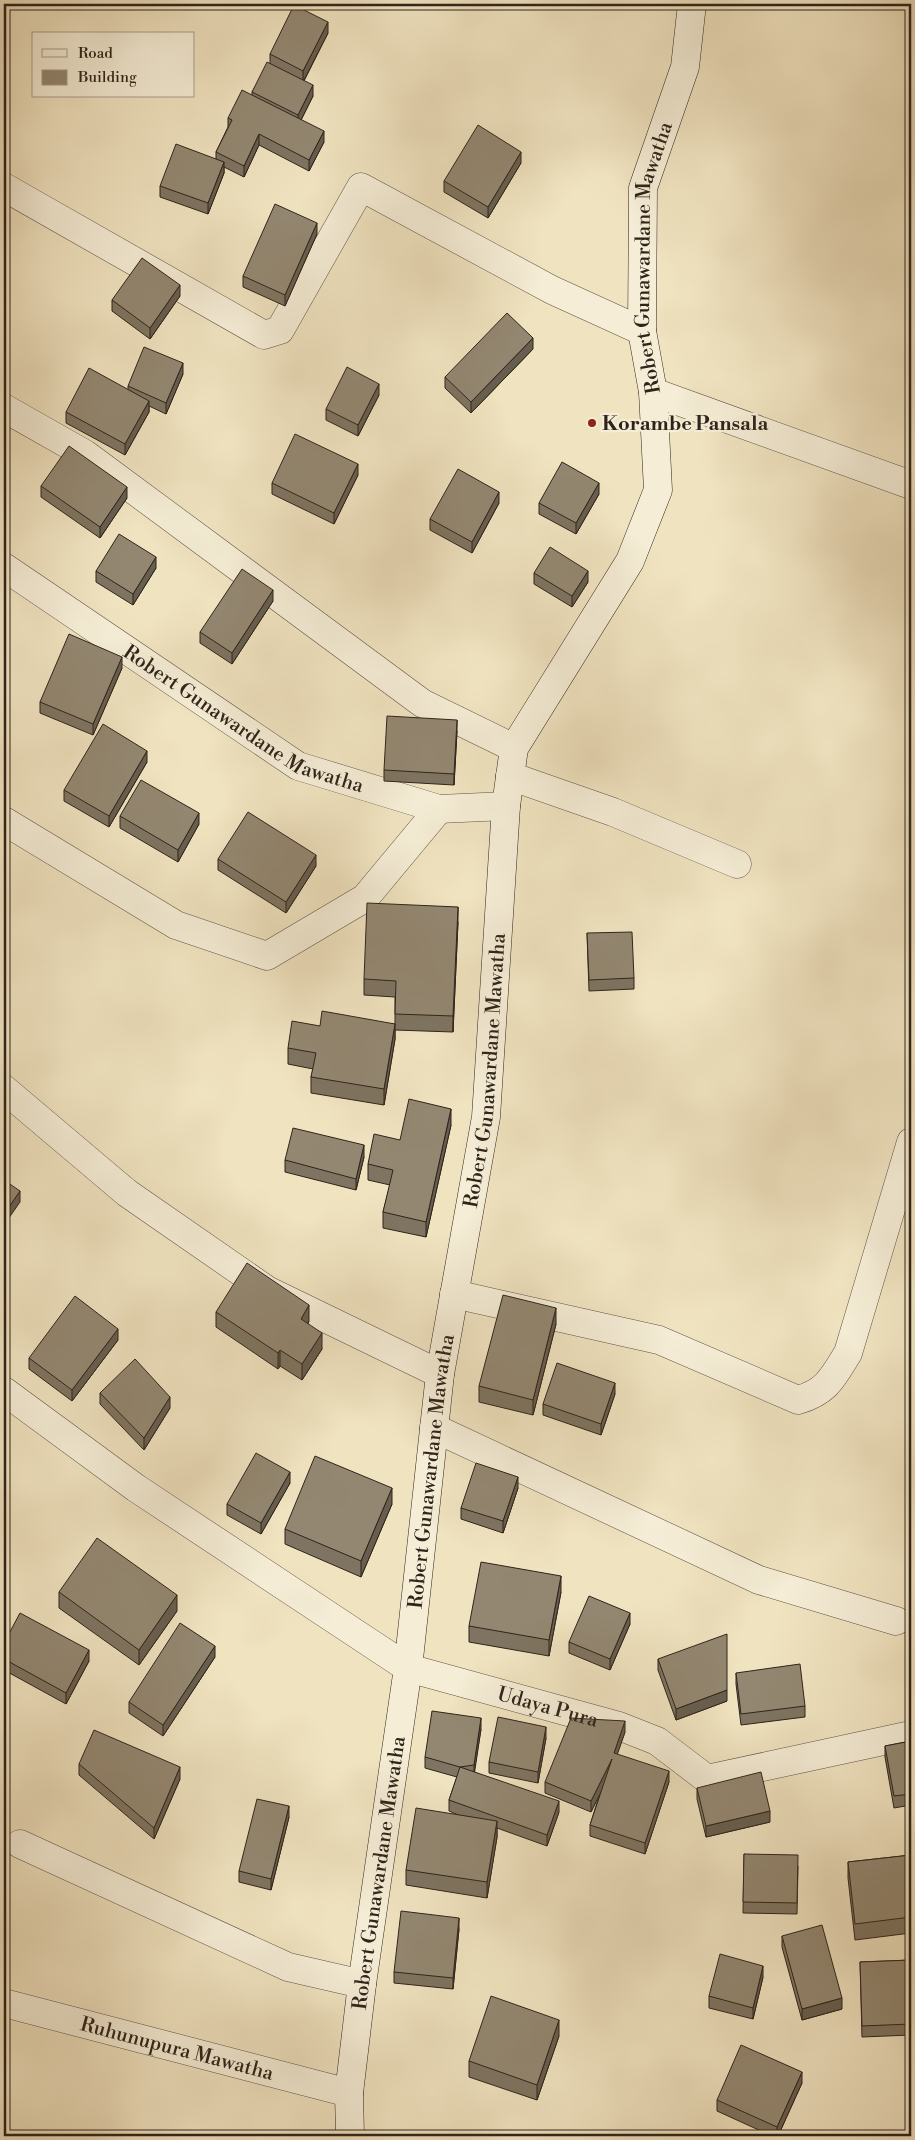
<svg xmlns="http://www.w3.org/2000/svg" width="915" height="2140" font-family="'Libre Bodoni',serif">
  <rect width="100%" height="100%" fill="#f0e3c0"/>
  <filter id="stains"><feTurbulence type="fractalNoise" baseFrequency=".004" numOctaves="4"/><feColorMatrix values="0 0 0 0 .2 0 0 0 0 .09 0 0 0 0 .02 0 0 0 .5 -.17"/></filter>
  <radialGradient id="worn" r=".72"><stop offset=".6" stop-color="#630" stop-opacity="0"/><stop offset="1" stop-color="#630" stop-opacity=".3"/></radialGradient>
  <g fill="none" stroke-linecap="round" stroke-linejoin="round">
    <g stroke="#5f5444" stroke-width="29">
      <g id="street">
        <path d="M4,187L264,335L280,330L361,187L552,290L642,331"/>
        <path d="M653,392L911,485"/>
        <path d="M4,408L85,454L422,703L514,748"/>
        <path id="s1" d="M4,567L298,766L439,809L506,806"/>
        <path d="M510,776L613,812L737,864"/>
        <path d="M4,821L176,925L267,956L365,898L439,809"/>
        <path d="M4,1089L127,1193L267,1290L440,1374"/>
        <path d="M454,1294L659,1340L798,1400C827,1392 833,1377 848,1353L911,1142"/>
        <path id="s2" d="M4,1391L136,1488L408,1668L619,1726L657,1741L707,1779L911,1735"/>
        <path d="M434,1428L759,1580L896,1621"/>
        <path d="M20,1844L288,1967L362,1984"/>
        <path id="s3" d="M4,2003L349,2093"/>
      </g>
    </g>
    <g stroke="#2f241b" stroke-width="29">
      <g id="secondary">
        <path id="s4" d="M350,2136L349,2093L362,1984L408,1668L440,1374L486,1117L506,806L514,748L630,561L658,490L653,392L642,331L643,188L685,67L692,4"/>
      </g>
    </g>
    <use href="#street" stroke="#f5edd6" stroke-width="28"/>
    <use href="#secondary" stroke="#f5edd6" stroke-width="28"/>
  </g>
  <path fill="#7e7461" stroke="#2f241b" d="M328,33L304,81L313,96L301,120L324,142L309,171L259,145L244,177L224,167V173L208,214L160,197V186L216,159V152L228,127V118L252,95V92L270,64V54Z
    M521,163L488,218L444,192V181Z
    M317,234L285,306L243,287V276Z
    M180,296L150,339L112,311V300Z
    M533,349L471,413L445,388V377Z
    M183,374L166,414L149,406V412L125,455L66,423V412L128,390V386Z
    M379,395L358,436L326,420V409Z
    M358,475L334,524L272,494V483Z
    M41,486L127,498L100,538L41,497Z
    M599,494L576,534L539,514V503Z
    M499,503L472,553L430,530V519Z
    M156,568L133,605L96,582V571Z
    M534,573L588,582L572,607L534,584Z
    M273,601L232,664L200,643V632Z
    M122,668L93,735L40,713V702Z
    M457,731L454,785L384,781V770Z
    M147,762L109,827L64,801V790Z
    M120,816L199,824L178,862L120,828Z
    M218,859L316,866L286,913L218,870Z
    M458,922L453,1032L395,1030V1039L384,1105L311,1093V1077L313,1069L288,1064V1048L320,1026L395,1024V997L364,995V979Z
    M587,933L634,978V989L589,991Z
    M451,1125L426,1237L383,1228V1212L390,1185L368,1180V1164L400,1140Z
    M364,1157L356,1190L285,1172V1160Z
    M216,1312L309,1321L308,1324L322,1349L302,1380L280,1366L278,1369L216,1327Z
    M556,1324L533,1415L479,1402V1386Z
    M118,1340L72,1401L29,1369V1358Z
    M100,1393L170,1408L144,1450L100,1404Z
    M615,1394L601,1435L543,1415V1404Z
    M290,1483L261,1534L227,1515V1504Z
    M518,1488L503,1533L461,1519V1508Z
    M392,1504L361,1577L285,1544V1529Z
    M59,1592L177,1611L139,1665L59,1608Z
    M561,1592L549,1656L469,1642V1626Z
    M630,1624L610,1670L569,1653V1642Z
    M4,1643L89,1661L66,1704L4,1670Z
    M215,1657L163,1736L129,1713V1702Z
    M658,1659L727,1701L676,1720L658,1670Z
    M736,1673L805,1706V1717L741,1725L736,1684Z
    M481,1729L474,1772L559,1812L547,1846L497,1828V1837L487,1898L406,1885V1870L458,1815L449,1811V1800L457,1777L425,1768V1757Z
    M625,1732L617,1754L669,1782L645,1854L590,1836V1825L600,1793L591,1812L545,1793V1782Z
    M546,1738L538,1783L489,1773V1762Z
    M911,1741V1805L894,1808L885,1757V1746Z
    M79,1764L180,1779L154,1839L79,1775Z
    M697,1788L770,1822L706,1837L697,1799Z
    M289,1817L271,1890L239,1882V1871Z
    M744,1854L798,1866L797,1914L743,1913Z
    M911,1855V1933L855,1940L848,1878V1862Z
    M459,1929L453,1989L394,1983V1972Z
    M782,1936L842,2009L802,2020L782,1947Z
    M911,1960V2035L862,2037L860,1962Z
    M763,1977L753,2019L709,2008V1996Z
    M559,2036L537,2100L469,2077V2061Z
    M802,2083L778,2136H772L717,2111V2100Z"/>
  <path fill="#675e4f" stroke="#2f241b" d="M328,22V33L303,82V71Z
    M313,85V96L298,126V115Z
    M324,131V142L309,171V160Z
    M259,134V145L244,177V166Z
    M521,152V163L488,218V207Z
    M224,162V173L208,214V203Z
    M317,223V234L285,306V295Z
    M180,285V296L150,339V328Z
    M533,338V349L471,413V402Z
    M183,363V374L166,414V403Z
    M379,384V395L358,436V425Z
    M149,401V412L125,455V444Z
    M358,464V475L334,524V513Z
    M599,483V494L576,534V523Z
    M127,487V498L100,538V527Z
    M499,492V503L472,553V542Z
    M156,557V568L133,605V594Z
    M588,571V582L572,607V596Z
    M273,590V601L232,664V653Z
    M122,657V668L93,735V724Z
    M457,720V731L454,785V774Z
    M147,751V762L109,827V816Z
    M199,813V824L178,862V850Z
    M316,855V866L286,913V902Z
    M458,907V922L453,1032V1016Z
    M395,1024V1039L384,1105V1089Z
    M451,1109V1125L426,1237V1222Z
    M364,1145V1157L356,1190V1179Z
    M20,1191V1202L4,1225V1214Z
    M309,1305V1321L301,1335V1319Z
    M556,1308V1324L533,1415V1400Z
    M118,1329V1340L72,1401V1390Z
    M322,1333V1349L302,1380V1364Z
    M280,1350V1366L278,1369V1353Z
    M615,1383V1394L601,1435V1424Z
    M170,1397V1408L144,1450V1438Z
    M5,1402V1417L4,1419V1404Z
    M290,1472V1483L261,1534V1523Z
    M518,1477V1488L503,1533V1521Z
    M392,1488V1504L361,1577V1561Z
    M561,1576V1592L549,1656V1640Z
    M177,1595V1611L139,1665V1650Z
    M630,1613V1624L610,1670V1659Z
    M215,1646V1657L163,1736V1725Z
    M89,1650V1661L66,1704V1693Z
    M727,1690V1701L676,1720V1709Z
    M481,1718V1729L474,1776V1765Z
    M625,1721V1732L614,1764V1753Z
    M546,1727V1738L538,1783V1772Z
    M612,1759V1770L591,1812V1801Z
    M180,1767V1779L154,1839V1828Z
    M669,1771V1782L645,1854V1843Z
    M559,1801V1812L547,1846V1835Z
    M289,1806V1817L271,1890V1879Z
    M770,1811V1822L706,1837V1826Z
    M497,1821V1837L487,1898V1882Z
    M459,1918V1929L453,1989V1978Z
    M763,1966V1977L753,2019V2008Z
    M842,1998V2009L802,2020V2009Z
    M559,2020V2036L537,2100V2085Z
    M802,2072V2083L778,2136H777V2127Z"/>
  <path fill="#938771" stroke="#2f241b" d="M294,5L328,22L303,71L270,54Z
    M267,62L313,85L298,115L252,92Z
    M242,90L324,131L309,160L259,134L244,166L216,152L232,120L228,118Z
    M478,125L521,152L488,207L444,181Z
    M176,144L224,162L208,203L160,186Z
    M275,204L317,223L285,295L243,276Z
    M142,258L180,285L150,328L112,300Z
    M507,313L533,338L471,402L445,377Z
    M144,347L183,363L166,403L128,386Z
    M347,367L379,384L358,425L326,409Z
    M89,368L149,401L125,444L66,412Z
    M295,434L358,464L334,513L272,483Z
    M69,446L127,487L100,527L41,486Z
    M562,462L599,483L576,523L539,503Z
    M458,469L499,492L472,542L430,519Z
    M119,534L156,557L133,594L96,571Z
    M550,547L588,571L572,596L534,573Z
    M242,569L273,590L232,653L200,632Z
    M69,634L122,657L93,724L40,702Z
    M387,716L457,720L454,774L384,770Z
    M103,724L147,751L109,816L64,790Z
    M141,780L199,813L178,850L120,816Z
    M248,812L316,855L286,902L218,859Z
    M367,903L458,907L453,1016L395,1014L396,981L364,979Z
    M632,932L634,978L589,980L587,933Z
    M322,1011L395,1024L384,1089L311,1077L316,1053L288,1048L292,1021L320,1026Z
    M409,1099L451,1109L426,1222L383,1212L393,1170L368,1164L374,1134L400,1140Z
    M293,1128L364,1145L356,1179L285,1160Z
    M4,1180L20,1191L4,1214Z
    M247,1263L309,1305L301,1319L322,1333L302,1364L280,1350L278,1353L216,1312Z
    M503,1295L556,1308L533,1400L479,1386Z
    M75,1296L118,1329L72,1390L29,1358Z
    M135,1359L170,1397L144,1438L100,1393Z
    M557,1363L615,1383L601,1424L543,1404Z
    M256,1453L290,1472L261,1523L227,1504Z
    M315,1456L392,1488L361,1561L285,1529Z
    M476,1463L518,1477L503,1521L461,1508Z
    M97,1538L177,1595L139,1650L59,1592Z
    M481,1562L561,1576L549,1640L469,1626Z
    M589,1596L630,1613L610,1659L569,1642Z
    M20,1613L89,1650L66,1693L4,1659V1643Z
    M180,1623L215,1646L163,1725L129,1702Z
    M727,1634V1690L676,1709L658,1659Z
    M800,1664L805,1706L741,1714L736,1673Z
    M432,1711L481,1718L474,1765L460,1767L559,1801L547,1835L449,1800L460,1767L425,1757Z
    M498,1717L546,1727L538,1772L489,1762Z
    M571,1718L625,1721L614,1753L669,1771L645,1843L590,1825L612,1759L591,1801L545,1782Z
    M94,1730L180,1767L154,1828L79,1764Z
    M911,1741V1794L894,1796L885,1746Z
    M761,1772L770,1811L706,1826L697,1788Z
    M257,1799L289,1806L271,1879L239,1871Z
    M416,1808L497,1821L487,1882L406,1870Z
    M744,1854L798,1855L797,1903L743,1902Z
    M911,1855V1917L855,1924L848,1862Z
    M401,1911L459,1918L453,1978L394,1972Z
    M822,1925L842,1998L802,2009L782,1936Z
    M720,1954L763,1966L753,2008L709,1996Z
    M911,1960V2024L862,2026L860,1962Z
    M491,1996L559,2020L537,2085L469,2061Z
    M741,2045L802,2072L777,2127L717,2100Z"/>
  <circle fill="#8f2418" stroke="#f5edd6" stroke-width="2" cx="592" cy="423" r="5"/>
  <g text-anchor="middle" stroke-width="4.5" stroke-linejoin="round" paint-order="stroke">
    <g font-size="20" fill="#2f241b" stroke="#f5edd6">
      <text dy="7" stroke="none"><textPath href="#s4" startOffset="1930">Robert Gunawardane Mawatha</textPath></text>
      <text dy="7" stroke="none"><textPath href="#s1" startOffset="285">Robert Gunawardane Mawatha</textPath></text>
      <text dy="7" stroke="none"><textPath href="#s4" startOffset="1075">Robert Gunawardane Mawatha</textPath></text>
      <text dy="7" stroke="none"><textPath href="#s4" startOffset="670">Robert Gunawardane Mawatha</textPath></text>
      <text dy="7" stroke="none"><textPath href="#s2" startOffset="635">Udaya Pura</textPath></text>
      <text dy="7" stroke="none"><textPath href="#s4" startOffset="265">Robert Gunawardane Mawatha</textPath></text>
      <text dy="7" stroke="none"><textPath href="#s3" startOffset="179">Ruhunupura Mawatha</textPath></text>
    </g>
    <g font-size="20" font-weight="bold" fill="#2f241b" stroke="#f5edd6" text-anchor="start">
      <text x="602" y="430">Korambe Pansala</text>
    </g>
  </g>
  <rect width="915" height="2140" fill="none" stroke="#f0e3c0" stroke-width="20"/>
  <rect x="5" y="5" width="905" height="2130" fill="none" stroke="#2f241b" stroke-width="2.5"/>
  <rect x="10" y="10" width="895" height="2120" fill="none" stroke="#2f241b"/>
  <rect x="32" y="32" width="162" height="65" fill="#f5edd6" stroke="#a69d8b"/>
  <rect x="42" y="49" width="25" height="8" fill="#f5edd6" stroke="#a69d8b"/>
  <text x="78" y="58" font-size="15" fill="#2f241b">Road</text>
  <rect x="42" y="70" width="25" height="15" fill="#938771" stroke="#a69d8b"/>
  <text x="78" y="82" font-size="15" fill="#2f241b">Building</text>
  <rect width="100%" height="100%" filter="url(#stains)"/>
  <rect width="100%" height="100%" fill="url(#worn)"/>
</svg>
